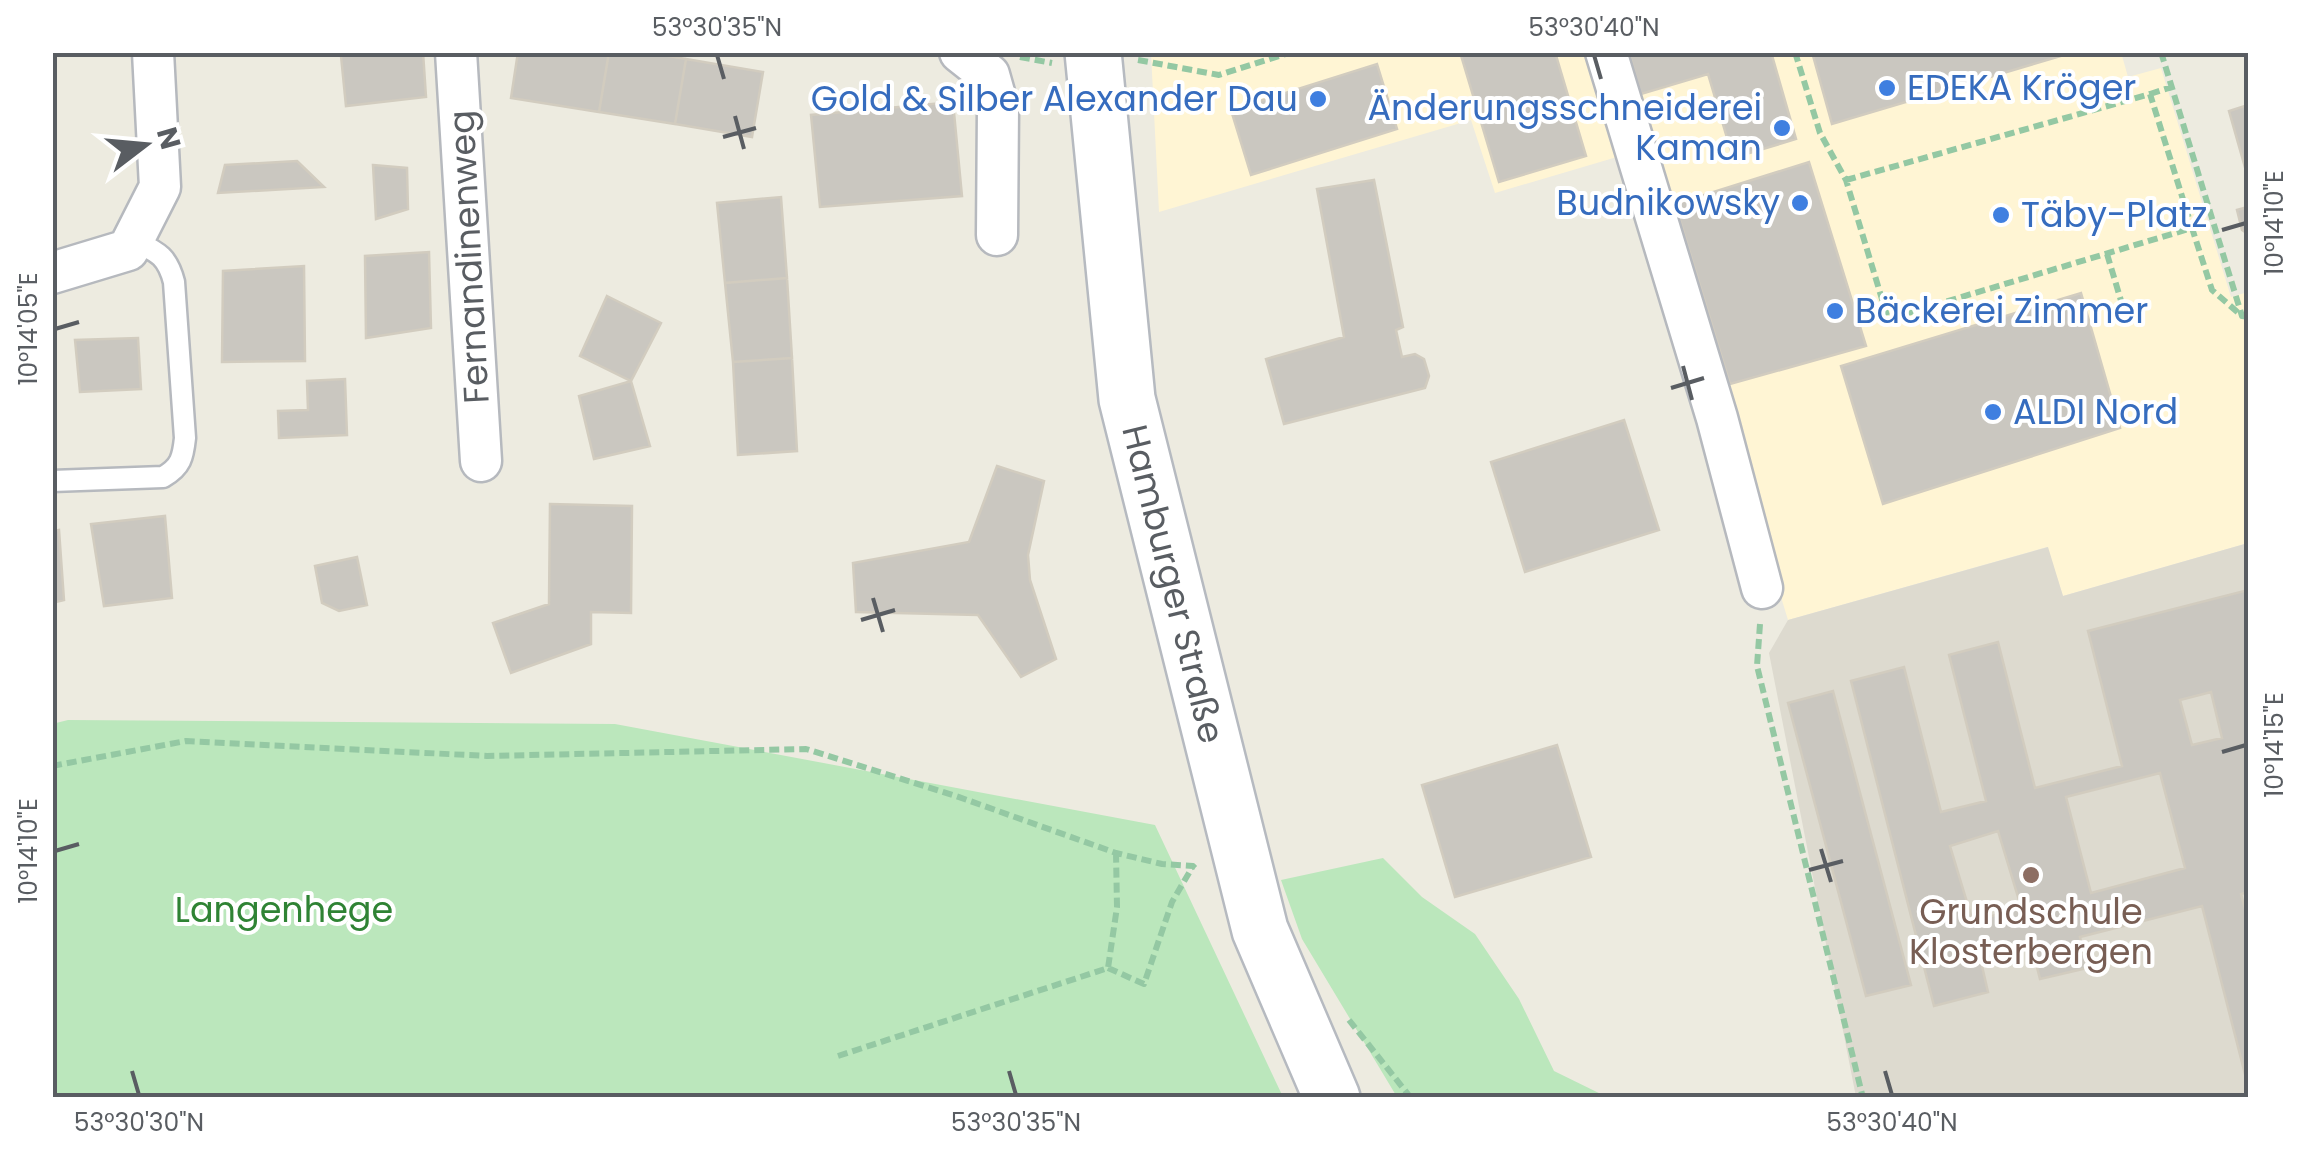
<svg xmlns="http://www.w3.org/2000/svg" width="2301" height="1150" font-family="Poppins,sans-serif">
  <rect width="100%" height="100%" fill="#edebe0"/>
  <path fill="#fff5d4" d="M2121,52L2128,77L2161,68L2231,297L2248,292V543L2063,596L2047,547L1788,620L1644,149L1495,193L1471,120L1159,212L1151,53Z"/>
  <path fill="#dddacf" d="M2248,543V1097H1856L1769,653L1788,620L2048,547L2063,596Z"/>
  <path fill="#bbe7bc" d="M68,720L615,724L1155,825L1283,1097H53L52,724Z
    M1383,858L1422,897L1475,934L1519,999L1554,1071L1607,1097H1397L1302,939L1281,880Z"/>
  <path fill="#cac7c0" stroke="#d2ccbf" stroke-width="2.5" fill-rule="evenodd" d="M354,52H423L426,97L346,106L341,56Z
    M518,52H609L599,112L511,98Z
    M609,52H645L686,59L675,124L599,112Z
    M1460,52H1555L1586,156L1499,182Z
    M1629,52H1771L1796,139L1733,158L1708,74L1641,94Z
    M1812,52H2074L1832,124Z
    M686,59L763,72L752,137L675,124Z
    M1377,64L1397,129L1251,175L1231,110Z
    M953,102L962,196L820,207L811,115Z
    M2248,105V178L2229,111Z
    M297,161L324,187L218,193L225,165Z
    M1809,162L1866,346L1730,384L1675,204Z
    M373,165L407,168L408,209L376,219Z
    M1374,180L1403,327L1396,330L1402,357L1415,354L1424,359L1429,376L1425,388L1284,424L1266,359L1344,337L1317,189Z
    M781,197L787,278L725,283L717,203Z
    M2248,207V234L2242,230L2237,210Z
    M429,252L431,328L366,338L365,256Z
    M304,266L305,361L222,362L223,271Z
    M787,278L792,358L733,362L725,283Z
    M2081,293L2120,428L1883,504L1841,366Z
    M607,296L661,323L631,381L580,356Z
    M138,338L141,389L80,392L75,340Z
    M792,358L797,451L738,455L733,362Z
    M345,379L347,435L279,438L278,411L308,410L307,381Z
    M631,381L650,446L594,459L579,396Z
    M1624,420L1659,530L1525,572L1491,462Z
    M997,466L1044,481L1028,555L1030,580L1056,659L1021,677L978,615L856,612L853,563L969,542Z
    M550,504L632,506L631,613L591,612V644L511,673L493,623L549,604Z
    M165,516L172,598L104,606L91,524Z
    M59,530L64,600L52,603V531Z
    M357,557L367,605L339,611L322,603L315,566Z
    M2248,590V892L2241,894L2248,920V1086L2202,906L2080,937L2087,968L2040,979L2030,940L1979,953L1988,992L1934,1006L1851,681L1904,667L1941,812L1986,801L1949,655L1998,642L2035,788L2122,766L2088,631ZM2211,692L2222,738L2192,745L2180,700ZM2160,773L2185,868L2091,893L2066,797ZM1998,831L2021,907L1973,922L1950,846Z
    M1833,691L1911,985L1866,996L1788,703Z
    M1557,745L1591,857L1455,897L1422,785Z"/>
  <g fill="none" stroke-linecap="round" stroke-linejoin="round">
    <g stroke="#b6b9be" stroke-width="25">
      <path id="lane" d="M52,481L163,477C181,467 183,457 185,438L174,282C167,255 157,252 133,240"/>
    </g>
    <g stroke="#b6b9be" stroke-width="45">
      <path id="street" d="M456,52L481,461
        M960,52L989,75L998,107L997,235
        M1606,52L1717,418L1762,588
        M52,273L128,250L160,187L153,52"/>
    </g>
    <g stroke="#b6bac0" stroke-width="60">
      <path id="secondary" d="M1093,52L1127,399L1260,930L1332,1098"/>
    </g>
    <path stroke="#94c8a3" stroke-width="6" stroke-dasharray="10 5" stroke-linecap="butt" d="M1795,52L1820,133L1846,180L1888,319L2192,228L2212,290L2242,316
      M2161,52L2242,316L2248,317
      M1020,57L1052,63
      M1138,60L1219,75L1292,52
      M2150,94L2172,87
      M1846,180L2150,94L2192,228
      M2107,254L2125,314
      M1760,624L1757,666L1863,1098
      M52,766L186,741L487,756L806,749L956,796L1116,853L1162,864L1193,866L1198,871
      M1108,968L1144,984L1172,902L1193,866
      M1349,1020L1411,1098
      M838,1056L1108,968L1117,907L1116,853"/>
    <use href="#lane" stroke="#fff" stroke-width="20"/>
    <use href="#street" stroke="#fff" stroke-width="40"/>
    <use href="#secondary" stroke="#fff" stroke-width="55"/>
  </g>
  <path fill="none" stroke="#595d62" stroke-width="4" d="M717,55L724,79M1594,55L1601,79M735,116L744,149M723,137L756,128M2222,230L2246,223M55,329L79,322M1683,366L1692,400M1671,388L1704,378M873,598L883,632M861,620L895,610M2222,752L2246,745M1821,849L1831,882M55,851L79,844M1809,870L1843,861M132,1071L139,1095M1009,1071L1016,1095M1885,1071L1892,1095"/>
  <g fill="#3f7fe0" stroke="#fff" stroke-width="4">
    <circle cx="1887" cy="88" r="10"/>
    <circle cx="1318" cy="99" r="10"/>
    <circle cx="1782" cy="128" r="10"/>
    <circle cx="1800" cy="203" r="10"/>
    <circle cx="2001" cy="215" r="10"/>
    <circle cx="1835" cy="311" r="10"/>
    <circle cx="1993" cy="412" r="10"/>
  </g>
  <circle fill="#8d6e63" stroke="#fff" stroke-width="4" cx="2031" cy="875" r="10"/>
  <g text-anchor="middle" stroke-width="8" stroke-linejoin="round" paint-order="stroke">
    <g font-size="35" fill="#366cbe" stroke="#fff" text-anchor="start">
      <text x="1907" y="100">EDEKA Kröger</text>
      <text x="1298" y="111" text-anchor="end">Gold &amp; Silber Alexander Dau</text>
      <text x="1762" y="120" text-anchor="end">Änderungsschneiderei<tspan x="1762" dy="40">Kaman</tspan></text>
      <text x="1780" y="215" text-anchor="end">Budnikowsky</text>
      <text x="2021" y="227">Täby-Platz</text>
      <text x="1855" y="323">Bäckerei Zimmer</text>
      <text x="2013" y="424">ALDI Nord</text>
    </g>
    <g font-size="35" fill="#595d62" stroke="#fff">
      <text transform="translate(469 257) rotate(-93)" y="12">Fernandinenweg</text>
      <text transform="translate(1173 584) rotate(76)" y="12">Hamburger Straße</text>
    </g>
    <g font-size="35" fill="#2f8334" stroke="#fff">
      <text x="284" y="922">Langenhege</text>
    </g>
    <g font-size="35" fill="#785e54" stroke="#fff">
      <text x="2031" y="924">Grundschule<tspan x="2031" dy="40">Klosterbergen</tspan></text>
    </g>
  </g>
  <rect width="2301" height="1150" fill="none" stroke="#ffffff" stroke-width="110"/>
  <g transform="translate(145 145) rotate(74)" stroke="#ffffff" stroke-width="8" paint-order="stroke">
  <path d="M0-8L18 38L0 25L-18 38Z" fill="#595d62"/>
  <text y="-15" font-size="28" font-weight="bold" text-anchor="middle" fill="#595d62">N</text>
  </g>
  <rect x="55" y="55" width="2191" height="1040" fill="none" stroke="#595d62" stroke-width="4"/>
  <g font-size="25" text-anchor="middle" fill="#595d62">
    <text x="717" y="36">53°30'35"N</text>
    <text x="1594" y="36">53°30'40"N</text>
    <text transform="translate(2274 223) rotate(-90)" y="9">10°14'10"E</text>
    <text transform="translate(28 329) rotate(-90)" y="9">10°14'05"E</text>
    <text transform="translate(2274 745) rotate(-90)" y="9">10°14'15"E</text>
    <text transform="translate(28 851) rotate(-90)" y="9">10°14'10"E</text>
    <text x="139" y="1131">53°30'30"N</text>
    <text x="1016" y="1131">53°30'35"N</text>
    <text x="1892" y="1131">53°30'40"N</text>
  </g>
</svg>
